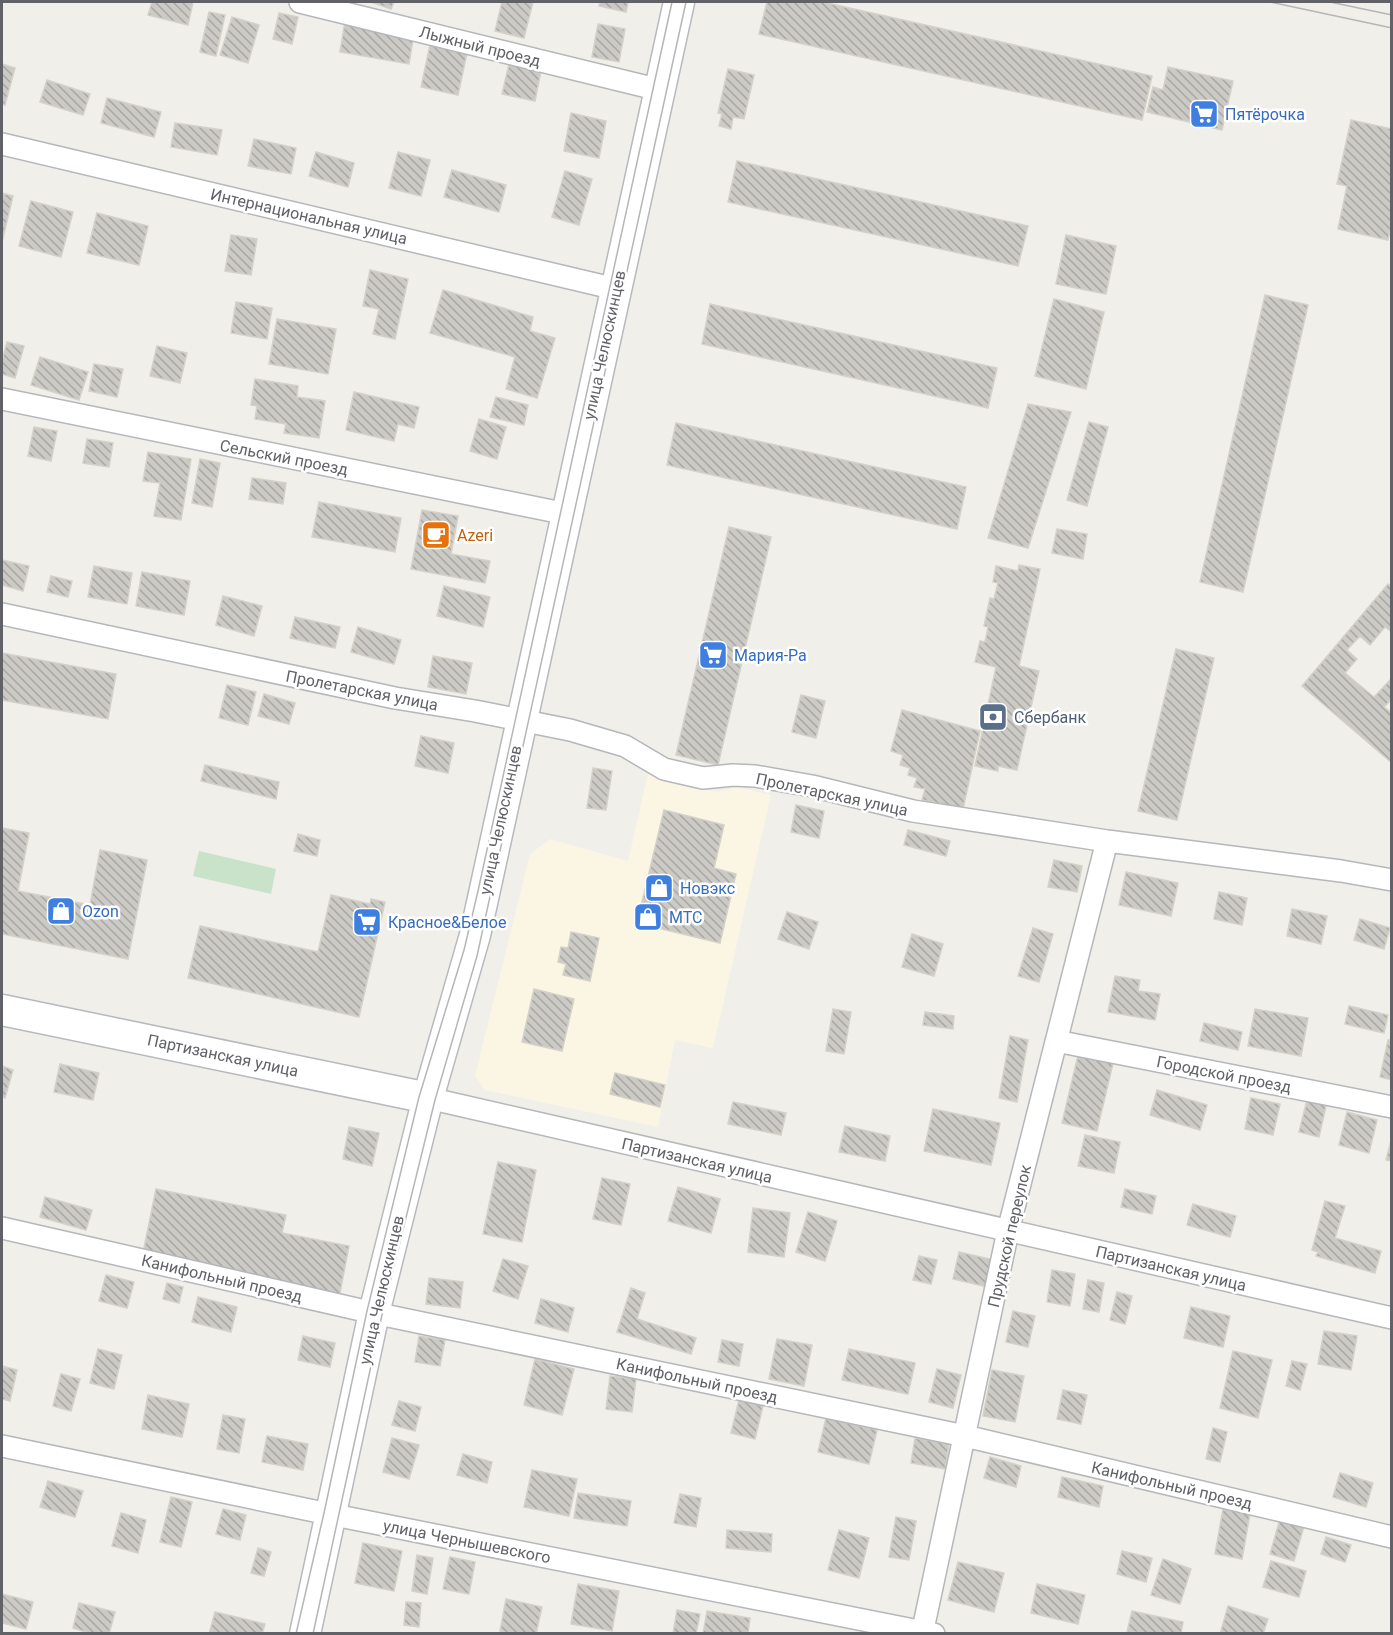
<svg xmlns="http://www.w3.org/2000/svg" width="1393" height="1635" font-family="Roboto,sans-serif">
  <defs>
    <pattern id="building-back-hatch" width="6" height="6" patternUnits="userSpaceOnUse" patternTransform="scale(1.5)"><rect width="6" height="6" fill="#cbcac5"/><path d="M-1 5l2 2M0 0l6 6M5-1l2 2" fill="none" stroke="#a8a7a4"/></pattern>
  </defs>
  <rect width="100%" height="100%" fill="#f0efe9"/>
  <path fill="#faf6e3" d="M648,774L717,792L737,787L771,795L713,1048L675,1040L658,1127L485,1090L475,1076L530,854L550,839L628,861Z"/>
  <path fill="#c9e3cb" d="M199,851L276,869L271,894L193,876Z"/>
  <path fill="url(#building-back-hatch)" stroke="#d4d1c8" stroke-width="1.5" d="M152,2H193L188,25L148,15Z
    M371,2H394L391,9Z
    M502,2H533L524,38L495,31Z
    M600,2H628L626,12L599,6Z
    M767,2H823L1152,76L1142,120L759,34Z
    M209,12L225,15L216,56L200,52Z
    M279,13L298,17L292,44L273,39Z
    M232,17L259,25L248,63L220,55Z
    M345,21L414,33L409,64L340,52Z
    M598,24L625,29L619,62L592,57Z
    M430,45L467,53L458,95L421,87Z
    M2,64L15,68L5,105L2,104Z
    M509,64L541,71L535,101L502,94Z
    M1168,67L1233,81L1222,130L1147,112L1153,87L1163,90Z
    M728,69L754,75L744,119L733,117L731,129L719,126L722,114L718,113Z
    M47,80L90,94L83,115L40,102Z
    M107,98L161,112L154,137L101,123Z
    M571,113L606,121L599,158L564,151Z
    M1351,120L1392,129V223L1388,240L1338,229L1347,186L1337,184Z
    M175,123L222,130L217,155L171,147Z
    M254,139L296,148L291,174L248,166Z
    M316,152L354,163L348,187L309,176Z
    M398,152L430,160L421,196L389,188Z
    M737,161L1028,226L1018,266L728,202Z
    M452,170L506,185L499,212L444,197Z
    M565,171L592,179L579,225L552,217Z
    M2,193L13,196L2,242Z
    M31,201L73,212L61,257L19,246Z
    M97,213L148,226L139,265L87,253Z
    M231,235L257,239L251,275L225,271Z
    M1066,235L1116,246L1106,294L1056,284Z
    M370,270L408,279L395,339L373,334L379,309L363,306Z
    M443,290L533,317L530,331L555,338L537,398L506,389L515,357L430,333Z
    M1265,295L1308,305L1243,592L1200,582Z
    M1054,299L1104,312L1086,389L1035,376Z
    M236,302L272,308L267,339L231,333Z
    M710,304L997,368L988,408L702,344Z
    M277,319L336,329L328,374L269,364Z
    M7,342L24,346L15,378L2,374V360Z
    M157,346L187,353L180,383L150,376Z
    M40,357L88,372L79,400L31,385Z
    M94,364L123,369L117,397L89,391Z
    M255,379L298,386L297,397L325,401L319,438L284,433L286,424L255,419L257,406L251,405Z
    M354,392L419,407L414,428L398,424L394,441L346,430Z
    M496,397L528,405L524,425L490,417Z
    M1028,404L1071,412L1028,548L988,538Z
    M479,419L506,427L497,459L470,451Z
    M1089,422L1108,427L1087,506L1067,500Z
    M676,423L966,487L957,529L667,465Z
    M34,427L57,431L51,461L28,456Z
    M87,439L113,443L109,467L83,463Z
    M148,452L191,459L181,520L154,516L160,483L143,481Z
    M200,459L220,463L212,507L192,503Z
    M252,478L286,483L283,504L249,499Z
    M319,502L401,518L395,552L312,537Z
    M422,510L458,516L451,554L490,561L485,583L411,569Z
    M729,527L771,537L718,765L676,755Z
    M1057,529L1087,534L1083,559L1052,553Z
    M2,560L29,566L23,591L2,585Z
    M1019,565L1040,569L1019,666L1039,671L1017,770L998,766V771L975,766L996,667L975,662L980,641L985,642L988,627L984,626L990,598L994,599L998,583L993,582L996,566L1018,571Z
    M94,566L132,573L127,604L88,597Z
    M142,572L190,581L184,615L136,606Z
    M51,576L72,581L68,597L47,592Z
    M1388,584L1392,587V632L1385,627L1370,645L1360,636L1347,650L1357,659L1345,673L1374,697L1392,678V699L1384,707L1392,713V763L1302,686Z
    M444,586L490,597L483,627L437,616Z
    M223,596L262,606L254,636L216,625Z
    M295,617L340,627L335,648L290,638Z
    M358,627L401,640L394,664L351,652Z
    M1176,649L1214,658L1177,820L1138,811Z
    M2,653L116,674L108,719L2,700Z
    M433,656L472,663L466,694L428,687Z
    M227,685L256,692L248,725L219,718Z
    M264,694L295,703L289,724L258,716Z
    M801,695L825,701L816,738L792,732Z
    M902,710L980,731L963,809L922,800L925,789L914,787L917,778L908,775L910,768L900,765L903,755L891,751Z
    M421,736L454,743L448,773L415,766Z
    M205,765L279,782L276,799L201,781Z
    M593,768L612,771L606,810L587,808Z
    M796,805L824,811L819,838L791,832Z
    M664,810L724,825L714,868L736,874L720,943L637,923Z
    M2,828L29,833L18,891L90,905L100,850L147,860L128,959L2,934Z
    M908,830L950,841L946,856L904,845Z
    M298,834L320,840L317,856L294,851Z
    M1054,860L1082,866L1077,892L1048,887Z
    M1126,872L1178,883L1171,916L1119,905Z
    M1219,892L1247,898L1242,925L1214,919Z
    M331,895L370,904L371,899L385,902L359,1017L188,978L200,926L318,952Z
    M1292,909L1327,916L1321,944L1287,936Z
    M787,912L818,922L809,949L778,939Z
    M1360,919L1390,928L1384,949L1354,940Z
    M1033,928L1053,934L1039,982L1018,976Z
    M571,932L599,938L590,981L563,975L566,964L558,962L561,947L568,948Z
    M912,934L943,944L934,976L902,967Z
    M1115,976L1140,980L1138,991L1160,994L1155,1020L1108,1012Z
    M534,989L574,999L562,1051L522,1042Z
    M1349,1006L1388,1015L1384,1033L1345,1024Z
    M833,1009L851,1012L844,1054L826,1051Z
    M1255,1009L1308,1018L1301,1056L1248,1046Z
    M925,1012L954,1016L953,1029L923,1025Z
    M1204,1023L1242,1032L1238,1050L1200,1041Z
    M1010,1036L1028,1040L1017,1102L999,1098Z
    M1388,1040H1392V1080L1380,1077Z
    M1079,1051L1114,1059L1097,1131L1062,1123Z
    M60,1064L99,1073L93,1100L54,1092Z
    M2,1066L13,1070L5,1098L2,1096Z
    M615,1073L665,1085L660,1107L610,1094Z
    M1157,1090L1207,1105L1200,1130L1150,1115Z
    M1309,1092L1328,1097L1319,1137L1299,1132Z
    M1251,1098L1280,1104L1273,1135L1245,1129Z
    M733,1102L786,1113L781,1135L728,1124Z
    M933,1109L1000,1123L991,1165L924,1151Z
    M1347,1112L1377,1120L1369,1153L1339,1145Z
    M845,1126L890,1136L885,1161L839,1152Z
    M349,1127L379,1133L372,1166L343,1159Z
    M1085,1135L1120,1142L1114,1173L1078,1166Z
    M1392,1137V1161L1386,1160Z
    M498,1162L536,1170L522,1242L483,1234Z
    M602,1178L630,1184L621,1225L593,1219Z
    M678,1187L720,1199L711,1233L668,1221Z
    M156,1189L286,1215L282,1233L349,1246L339,1298L142,1258Z
    M1125,1189L1156,1196L1152,1214L1121,1207Z
    M45,1197L92,1210L86,1230L40,1217Z
    M1325,1201L1345,1206L1335,1238L1381,1251L1375,1273L1316,1256L1318,1252L1312,1250Z
    M1193,1204L1236,1216L1230,1237L1187,1225Z
    M753,1208L790,1213L784,1257L748,1252Z
    M808,1212L837,1221L825,1261L796,1252Z
    M959,1252L994,1260L988,1287L953,1279Z
    M919,1256L937,1260L931,1284L913,1280Z
    M503,1259L528,1266L518,1299L493,1291Z
    M1052,1270L1075,1274L1070,1306L1047,1302Z
    M106,1275L134,1282L127,1308L99,1301Z
    M429,1278L463,1282L460,1308L426,1304Z
    M1088,1280L1104,1283L1099,1312L1083,1309Z
    M167,1283L183,1287L179,1303L163,1299Z
    M631,1288L645,1293L637,1319L696,1338L691,1354L617,1332Z
    M1117,1292L1132,1296L1125,1324L1110,1320Z
    M198,1297L237,1307L231,1332L192,1322Z
    M541,1299L574,1308L568,1332L535,1323Z
    M1191,1307L1230,1316L1223,1347L1184,1338Z
    M1013,1311L1035,1316L1028,1347L1006,1342Z
    M1324,1331L1357,1336L1351,1370L1318,1364Z
    M303,1336L335,1343L330,1367L298,1360Z
    M419,1336L445,1340L440,1366L415,1362Z
    M777,1339L812,1345L804,1386L769,1379Z
    M722,1340L743,1344L739,1366L718,1362Z
    M98,1349L122,1355L114,1389L90,1383Z
    M849,1349L915,1363L908,1394L842,1380Z
    M1233,1351L1272,1360L1258,1418L1220,1408Z
    M535,1359L574,1369L562,1415L524,1405Z
    M1292,1361L1307,1364L1300,1390L1286,1386Z
    M2,1366L17,1370L10,1401L2,1399Z
    M937,1369L961,1375L953,1408L929,1402Z
    M992,1370L1024,1376L1015,1422L983,1416Z
    M61,1374L80,1379L71,1411L53,1406Z
    M610,1376L636,1379L632,1412L606,1409Z
    M1063,1390L1087,1395L1081,1424L1057,1419Z
    M148,1395L189,1404L182,1437L142,1429Z
    M739,1400L763,1406L755,1439L731,1433Z
    M399,1401L421,1407L415,1431L392,1425Z
    M223,1415L245,1419L239,1453L217,1449Z
    M826,1418L877,1430L869,1464L818,1452Z
    M1213,1428L1227,1432L1220,1462L1206,1459Z
    M267,1436L308,1444L303,1470L262,1462Z
    M392,1438L419,1445L409,1479L383,1472Z
    M915,1438L949,1444L945,1469L911,1463Z
    M463,1454L492,1462L487,1483L457,1475Z
    M990,1457L1021,1466L1016,1487L984,1478Z
    M532,1470L577,1479L569,1516L524,1507Z
    M1340,1473L1373,1483L1366,1507L1333,1497Z
    M1062,1477L1103,1486L1099,1507L1058,1497Z
    M48,1481L83,1491L75,1517L40,1507Z
    M578,1493L631,1501L627,1526L574,1518Z
    M680,1494L701,1498L696,1527L674,1523Z
    M171,1497L192,1502L181,1547L160,1542Z
    M223,1509L246,1515L240,1540L216,1534Z
    M1223,1509L1250,1514L1242,1559L1215,1554Z
    M121,1513L146,1520L138,1553L112,1546Z
    M896,1517L916,1521L909,1560L889,1557Z
    M1280,1519L1304,1526L1294,1561L1270,1554Z
    M727,1530L772,1534L771,1552L726,1548Z
    M839,1530L869,1538L859,1578L828,1570Z
    M1326,1537L1351,1545L1345,1562L1321,1554Z
    M363,1543L402,1551L394,1591L355,1583Z
    M258,1548L271,1552L264,1576L251,1573Z
    M1122,1551L1152,1558L1146,1582L1117,1574Z
    M417,1555L433,1558L427,1594L412,1591Z
    M450,1557L475,1562L469,1594L443,1589Z
    M1163,1559L1191,1569L1180,1604L1151,1595Z
    M1271,1561L1306,1571L1299,1597L1263,1587Z
    M958,1562L1004,1573L994,1612L948,1600Z
    M578,1584L619,1591L612,1631L571,1624Z
    M1037,1584L1085,1595L1078,1624L1031,1613Z
    M2,1594L33,1602L26,1629L2,1623Z
    M506,1599L542,1607L536,1634H512L500,1631Z
    M406,1602L421,1603L419,1627L404,1625Z
    M79,1603L115,1612L109,1634H92L73,1628Z
    M1228,1606L1268,1619L1263,1634H1220Z
    M677,1610L700,1614L696,1634H673Z
    M707,1611L750,1618L748,1634H703Z
    M1132,1611L1183,1622L1181,1634L1127,1632Z
    M215,1612L265,1624L262,1634H209Z"/>
  <g fill="none" stroke-linecap="round" stroke-linejoin="round">
    <g stroke="#b5b7bb" stroke-width="24">
      <path id="street" d="M300,2L660,90
        M2,144L616,289
        M2,399L567,514
        M2,614L395,698L475,711L570,730L625,746L664,769L703,778L733,775L755,776L812,786L913,811L1107,841L1341,871L1392,880
        M1056,1041L1392,1107
        M428,1098L1392,1318
        M2,1228L374,1313L965,1436L1392,1537
        M2,1446L324,1513L934,1634
        M922,1634L1008,1231L1107,841"/>
    </g>
    <g stroke="#b7b9be" stroke-width="33">
      <path id="secondary" d="M2,1010L428,1098
        M305,1634L374,1313L428,1098L475,935L679,2"/>
    </g>
    <use href="#street" stroke="#fff" stroke-width="21"/>
    <use href="#secondary" stroke="#fff" stroke-width="30"/>
    <path stroke="#b6b6b7" stroke-width="1.5" d="M1270,2L1392,28
      M1330,2L1392,15
      M296,1634L324,1513L367,1311L419,1097L464,950L478,891L672,2
      M313,1634L382,1315L435,1100L477,956L686,2"/>
  </g>
  <defs>
    <g id="supermarket-square" transform="scale(1.5)"><rect x="-9" y="-9" width="18" height="18" rx="4" fill="#3f7fe0" stroke="#fff"/><path d="M-6-5.5h2.5l.6 2H6L4.5 2H-2.5L-4.4-4H-6ZM-1.5 3.2a1.3 1.3 0 1 0 .1 0ZM3 3.2a1.3 1.3 0 1 0 .1 0Z" fill="#fff"/></g>
    <g id="cafe-square" transform="scale(1.5)"><rect x="-9" y="-9" width="18" height="18" rx="4" fill="#e8710a" stroke="#fff"/><path d="M-5.5-4.5H6V0H3Q3 3.5 0 3.5H-2.5Q-5.5 3.5-5.5 0ZM3-3.2v2h1.7v-2ZM-6 4.5H4V6H-6Z" fill="#fff"/></g>
    <g id="bank-square" transform="scale(1.5)"><rect x="-9" y="-9" width="18" height="18" rx="4" fill="#5c6f8a" stroke="#fff"/><path d="M-6-4H6V4H-6ZM0-2.3a2.3 2.3 0 1 0 0 4.6a2.3 2.3 0 1 0 0-4.6Z" fill="#fff"/></g>
    <g id="shop-square" transform="scale(1.5)"><rect x="-9" y="-9" width="18" height="18" rx="4" fill="#3f7fe0" stroke="#fff"/><path d="M-5-2.5h2.3a2.7 3.5 0 0 1 5.4 0H5L5.5 6h-11ZM-1.5-2.5h3a1.5 2.3 0 0 0-3 0Z" fill="#fff"/></g>
  </defs>
  <g fill-rule="evenodd">
    <use href="#supermarket-square" x="1204" y="114"/>
    <use href="#cafe-square" x="436" y="535"/>
    <use href="#supermarket-square" x="713" y="655"/>
    <use href="#bank-square" x="993" y="717"/>
    <use href="#shop-square" x="659" y="888"/>
    <use href="#shop-square" x="61" y="911"/>
    <use href="#shop-square" x="648" y="917"/>
    <use href="#supermarket-square" x="367" y="922"/>
  </g>
  <g text-anchor="middle" stroke-width="5" stroke-linejoin="round" paint-order="stroke">
    <g font-size="16" fill="#606267" stroke="#fff">
      <text transform="translate(480 46) rotate(14)" y="6">Лыжный проезд</text>
      <text transform="translate(309 216) rotate(13)" y="6">Интернациональная улица</text>
      <text transform="translate(604 345) rotate(-78)" y="6">улица Челюскинцев</text>
      <text transform="translate(284 457) rotate(11)" y="6">Сельский проезд</text>
      <text transform="translate(362 690) rotate(11)" y="6">Пролетарская улица</text>
      <text transform="translate(832 794) rotate(12)" y="6">Пролетарская улица</text>
      <text transform="translate(500 820) rotate(-78)" y="6">улица Челюскинцев</text>
      <text transform="translate(223 1055) rotate(12)" y="6">Партизанская улица</text>
      <text transform="translate(1224 1074) rotate(11)" y="6">Городской проезд</text>
      <text transform="translate(697 1160) rotate(13)" y="6">Партизанская улица</text>
      <text transform="translate(1009 1236) rotate(-77)" y="6">Прудской переулок</text>
      <text transform="translate(1171 1268) rotate(13)" y="6">Партизанская улица</text>
      <text transform="translate(222 1278) rotate(13)" y="6">Канифольный проезд</text>
      <text transform="translate(381 1290) rotate(-77)" y="6">улица Челюскинцев</text>
      <text transform="translate(697 1380) rotate(12)" y="6">Канифольный проезд</text>
      <text transform="translate(1172 1485) rotate(13)" y="6">Канифольный проезд</text>
      <text transform="translate(467 1541) rotate(11)" y="6">улица Чернышевского</text>
    </g>
    <g font-size="16" fill="#366cbe" stroke="#fff" text-anchor="start">
      <text x="1225" y="120">Пятёрочка</text>
      <text x="734" y="661">Мария-Ра</text>
      <text x="680" y="894">Новэкс</text>
      <text x="82" y="917">Ozon</text>
      <text x="669" y="923">МТС</text>
      <text x="388" y="928">Красное&amp;Белое</text>
    </g>
    <g font-size="16" fill="#c56008" stroke="#fff" text-anchor="start">
      <text x="457" y="541">Azeri</text>
    </g>
    <g font-size="16" fill="#4e5e75" stroke="#fff" text-anchor="start">
      <text x="1014" y="723">Сбербанк</text>
    </g>
  </g>
  <rect width="1393" height="1635" fill="none" stroke="#606267" stroke-width="6"/>
</svg>
